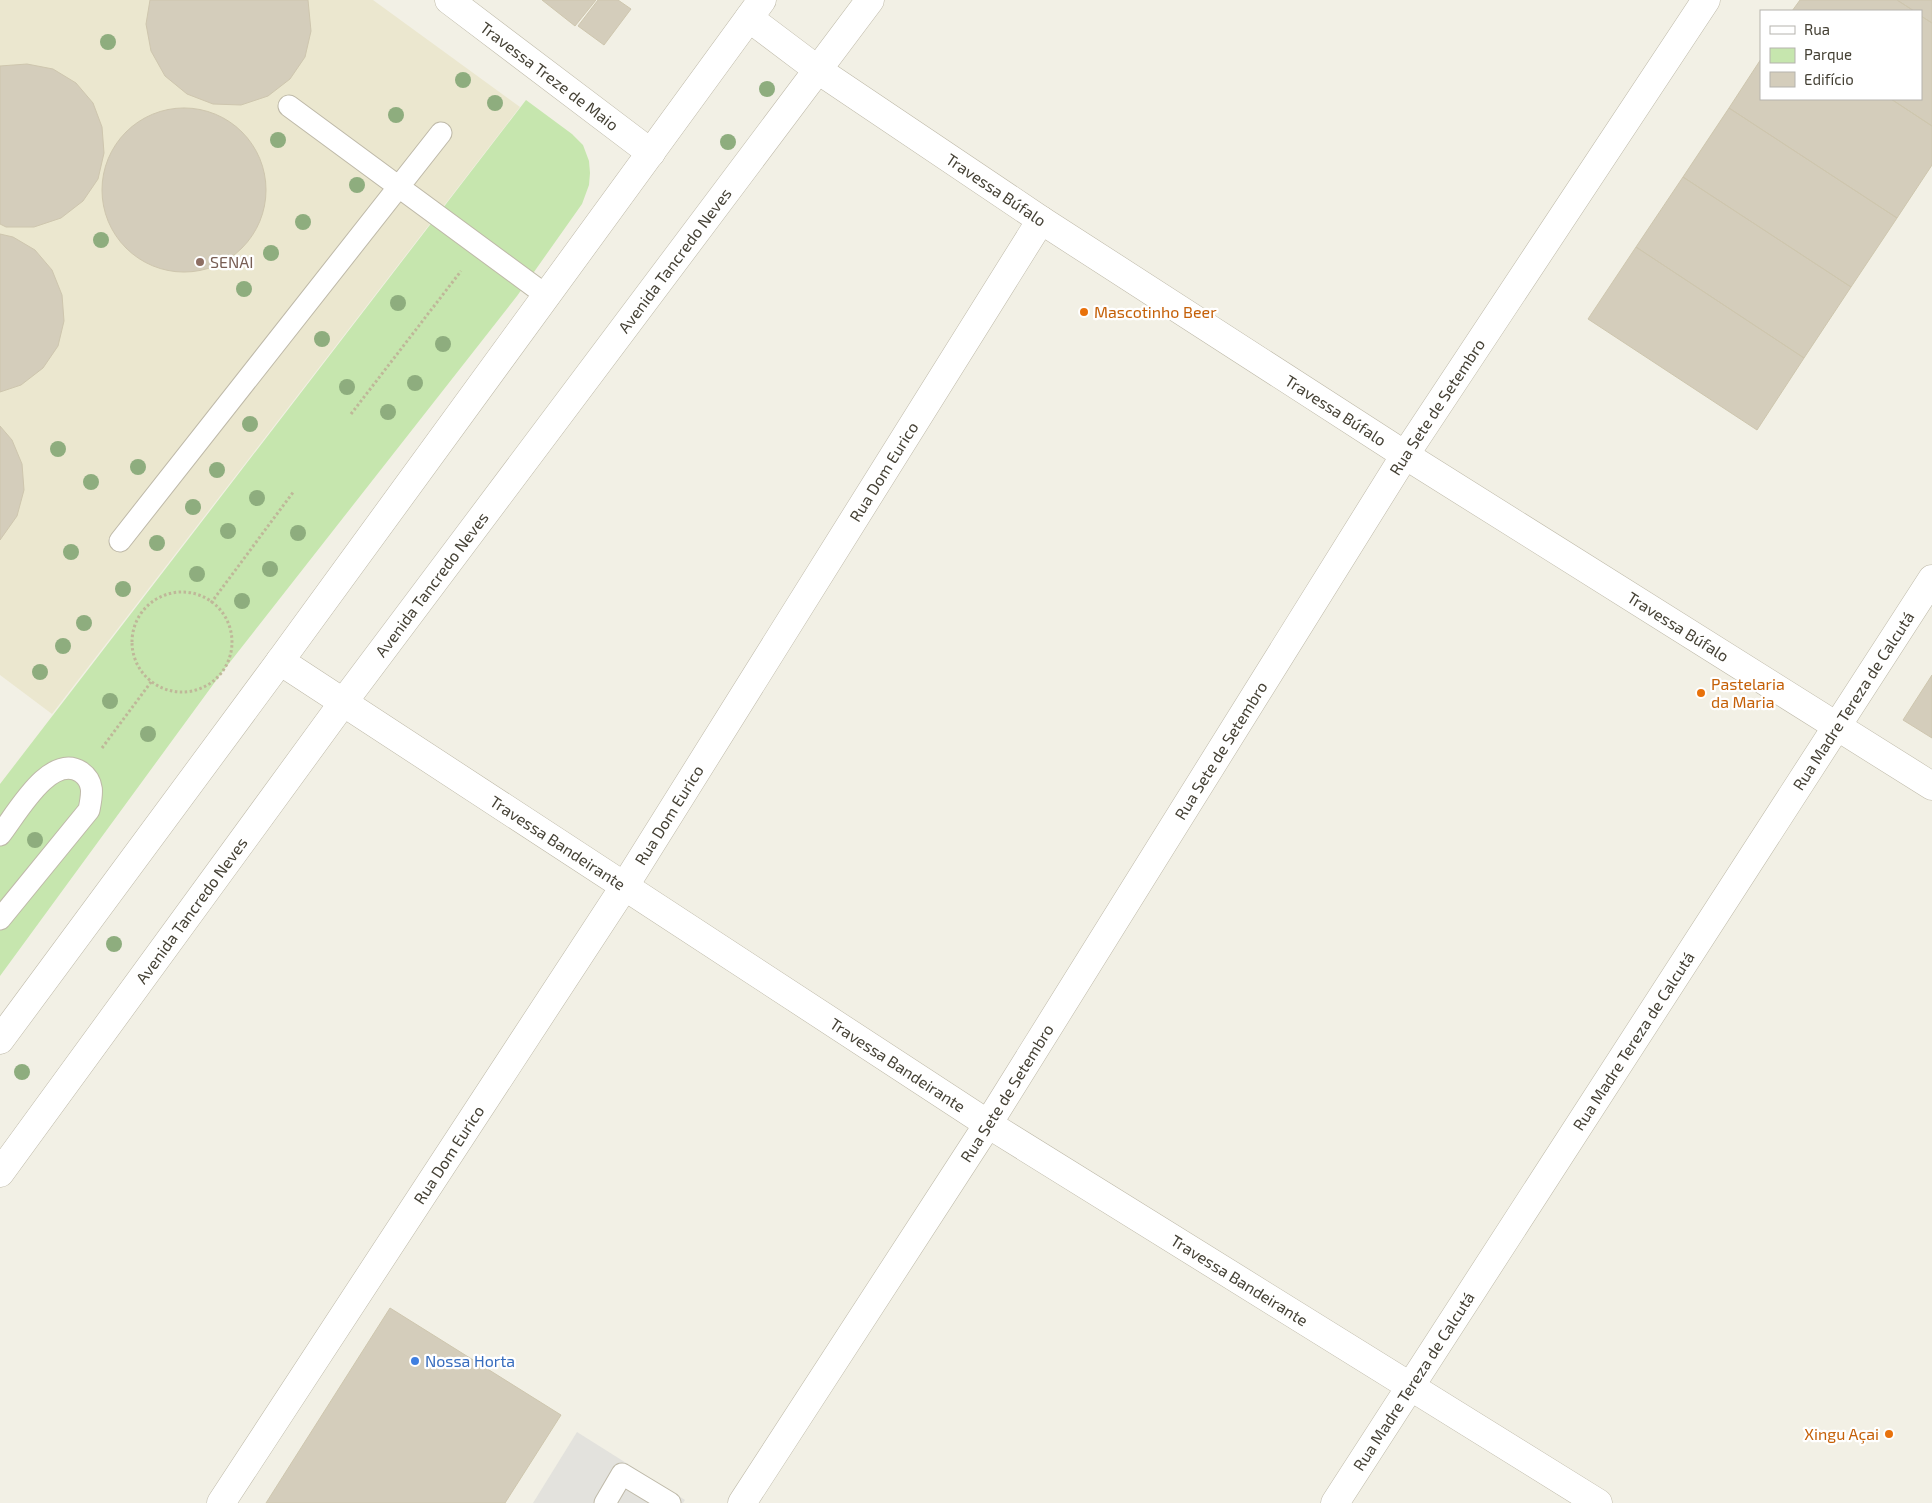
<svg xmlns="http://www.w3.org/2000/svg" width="1932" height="1503" font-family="'Exo 2',sans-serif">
  <rect width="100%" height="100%" fill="#f2f0e5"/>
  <path fill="#ebe7cf" d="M0,0H373L520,107L52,714L0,675Z"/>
  <path fill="#c6e6ae" d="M526,100L572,134L583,145L589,161L590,173L589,185L582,204L517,296L223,671L0,976V784Z"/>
  <path fill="#e3e2dd" d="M577,1432L685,1500L683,1503H533Z"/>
  <path fill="#d4cdbb" stroke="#cec6ae" d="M150,0H308L311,31L305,57L290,79L268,96L241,105L213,104L187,94L165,76L151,51L146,24Z
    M542,0H596L575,26Z
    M598,0H618L631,9L604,45L578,26Z
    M1800,0H1897L1914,11H1792Z
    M1897,0H1932V23L1921,16V11H1914Z
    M1921,16L1932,23V126L1891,99H1921Z
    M1761,59V99H1891L1932,126V165L1897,218L1729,108Z
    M27,64L53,69L76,83L93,103L102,127L104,153L98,179L83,201L61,218L34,227H6L0,224V66Z
    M1729,108L1897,218L1851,287L1683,177Z
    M102 190a82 82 0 1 1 164 0a82 82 0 1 1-164 0Z
    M1683,177L1851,287L1804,358L1636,247Z
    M0,234L13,237L35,250L52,270L62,295L64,321L58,346L43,368L21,385L0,392Z
    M1636,247L1804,358L1757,430L1588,319Z
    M0,426L12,440L22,464L24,490L17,516L0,540Z
    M1932,675V738L1903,720Z
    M390,1308L561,1415L505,1503H266Z"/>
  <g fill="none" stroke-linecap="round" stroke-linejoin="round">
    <g stroke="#beb9a8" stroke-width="23">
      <path id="service" d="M289,106L547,296
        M120,541L441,133
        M0,835C16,815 50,752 81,772C95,782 92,795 89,810L0,919
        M605,1503L622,1474L670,1503"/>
    </g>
    <g stroke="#beb9a8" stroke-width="29">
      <g id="minor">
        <path id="s1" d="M449,0L651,153"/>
        <path id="s2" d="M749,18L818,70L1041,220L1405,455L1932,786"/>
        <path id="s3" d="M280,661L988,1124L1598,1503"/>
        <path id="s4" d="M221,1503L624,887L1041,220"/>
        <path id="s5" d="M742,1503L988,1124L1405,455L1706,0"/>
        <path id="s6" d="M1335,1503L1932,579"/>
      </g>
    </g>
    <g stroke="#beb9a8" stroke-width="29">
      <g id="tertiary">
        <path d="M0,1040L280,661L762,0"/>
        <path id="s7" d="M0,1173L342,704L870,0"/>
      </g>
    </g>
    <path stroke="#bfb799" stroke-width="3" stroke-dasharray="2.5 2.5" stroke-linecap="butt" d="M351,414L461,271
      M132 642a50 50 0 1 1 100 0a50 50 0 1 1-100 0Z
      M211,603L294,491
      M102,748L151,682"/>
    <use href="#service" stroke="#fff" stroke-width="21"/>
    <use href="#minor" stroke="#fff" stroke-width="28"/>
    <use href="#tertiary" stroke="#fff" stroke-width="28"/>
  </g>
  <g fill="#8ead7e">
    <circle cx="108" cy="42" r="8"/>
    <circle cx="463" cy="80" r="8"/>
    <circle cx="767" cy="89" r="8"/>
    <circle cx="495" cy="103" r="8"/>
    <circle cx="396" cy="115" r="8"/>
    <circle cx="278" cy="140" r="8"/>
    <circle cx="728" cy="142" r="8"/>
    <circle cx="357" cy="185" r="8"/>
    <circle cx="303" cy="222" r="8"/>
    <circle cx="101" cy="240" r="8"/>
    <circle cx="271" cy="253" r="8"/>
    <circle cx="244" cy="289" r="8"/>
    <circle cx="398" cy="303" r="8"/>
    <circle cx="322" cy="339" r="8"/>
    <circle cx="443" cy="344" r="8"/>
    <circle cx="415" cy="383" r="8"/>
    <circle cx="347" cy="387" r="8"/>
    <circle cx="388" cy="412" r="8"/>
    <circle cx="250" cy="424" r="8"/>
    <circle cx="58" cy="449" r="8"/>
    <circle cx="138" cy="467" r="8"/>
    <circle cx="217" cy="470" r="8"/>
    <circle cx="91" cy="482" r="8"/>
    <circle cx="257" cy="498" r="8"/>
    <circle cx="193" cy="507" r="8"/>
    <circle cx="228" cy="531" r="8"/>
    <circle cx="298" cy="533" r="8"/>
    <circle cx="157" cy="543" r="8"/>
    <circle cx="71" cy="552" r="8"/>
    <circle cx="270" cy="569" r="8"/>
    <circle cx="197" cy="574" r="8"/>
    <circle cx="123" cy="589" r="8"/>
    <circle cx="242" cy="601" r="8"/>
    <circle cx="84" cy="623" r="8"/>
    <circle cx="63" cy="646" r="8"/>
    <circle cx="40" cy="672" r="8"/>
    <circle cx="110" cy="701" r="8"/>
    <circle cx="148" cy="734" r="8"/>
    <circle cx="35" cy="840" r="8"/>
    <circle cx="114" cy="944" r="8"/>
    <circle cx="22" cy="1072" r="8"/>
  </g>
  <circle fill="#8d6e63" stroke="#fff" stroke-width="2" cx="200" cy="262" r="5"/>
  <g fill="#e8710a" stroke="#fff" stroke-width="2">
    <circle cx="1084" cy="312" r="5"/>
    <circle cx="1701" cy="693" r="5"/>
    <circle cx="1889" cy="1434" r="5"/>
  </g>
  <circle fill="#3f7fe0" stroke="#fff" stroke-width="2" cx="415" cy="1361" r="5"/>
  <g text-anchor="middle" stroke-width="4.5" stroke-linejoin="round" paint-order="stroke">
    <g font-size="16" fill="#454135" stroke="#fff">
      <text dy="6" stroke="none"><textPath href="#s1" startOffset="126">Travessa Treze de Maio</textPath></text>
      <text dy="6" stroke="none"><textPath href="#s2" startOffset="301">Travessa Búfalo</textPath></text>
      <text dy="6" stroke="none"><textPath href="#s7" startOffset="1135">Avenida Tancredo Neves</textPath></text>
      <text dy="6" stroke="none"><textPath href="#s5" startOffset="1298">Rua Sete de Setembro</textPath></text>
      <text dy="6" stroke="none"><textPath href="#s2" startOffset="706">Travessa Búfalo</textPath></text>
      <text dy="6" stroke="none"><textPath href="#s4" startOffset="1226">Rua Dom Eurico</textPath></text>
      <text dy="6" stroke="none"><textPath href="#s7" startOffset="730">Avenida Tancredo Neves</textPath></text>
      <text dy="6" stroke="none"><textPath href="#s2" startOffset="1111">Travessa Búfalo</textPath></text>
      <text dy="6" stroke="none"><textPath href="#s6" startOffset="955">Rua Madre Tereza de Calcutá</textPath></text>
      <text dy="6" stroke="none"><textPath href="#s5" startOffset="892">Rua Sete de Setembro</textPath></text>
      <text dy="6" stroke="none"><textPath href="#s4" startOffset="821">Rua Dom Eurico</textPath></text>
      <text dy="6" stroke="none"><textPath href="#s3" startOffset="332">Travessa Bandeirante</textPath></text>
      <text dy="6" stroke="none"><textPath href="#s7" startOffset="325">Avenida Tancredo Neves</textPath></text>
      <text dy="6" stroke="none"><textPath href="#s6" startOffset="550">Rua Madre Tereza de Calcutá</textPath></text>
      <text dy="6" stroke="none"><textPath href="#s3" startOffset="738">Travessa Bandeirante</textPath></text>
      <text dy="6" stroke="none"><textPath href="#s5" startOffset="488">Rua Sete de Setembro</textPath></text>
      <text dy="6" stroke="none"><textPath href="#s4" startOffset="416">Rua Dom Eurico</textPath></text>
      <text dy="6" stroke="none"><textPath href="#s3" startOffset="1142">Travessa Bandeirante</textPath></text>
      <text dy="6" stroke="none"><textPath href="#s6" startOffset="145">Rua Madre Tereza de Calcutá</textPath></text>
    </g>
    <g font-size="16" fill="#785e54" stroke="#fff" text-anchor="start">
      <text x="210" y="268">SENAI</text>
    </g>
    <g font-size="16" fill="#c56008" stroke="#fff" text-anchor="start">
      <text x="1094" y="318">Mascotinho Beer</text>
      <text x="1711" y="690">Pastelaria<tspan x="1711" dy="18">da Maria</tspan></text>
      <text x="1879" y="1440" text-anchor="end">Xingu Açai</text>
    </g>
    <g font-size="16" fill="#366cbe" stroke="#fff" text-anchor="start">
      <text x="425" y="1367">Nossa Horta</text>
    </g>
  </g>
  <rect x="1760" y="10" width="162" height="90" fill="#ffffff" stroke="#b5b3ae"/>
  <rect x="1770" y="26" width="25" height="8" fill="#ffffff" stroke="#b5b3ae"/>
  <text x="1804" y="35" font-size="15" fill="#454135">Rua</text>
  <rect x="1770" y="48" width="25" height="15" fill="#c6e6ae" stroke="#b5b3ae"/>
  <text x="1804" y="60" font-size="15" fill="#454135">Parque</text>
  <rect x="1770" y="72" width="25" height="15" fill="#d4cdbb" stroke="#b5b3ae"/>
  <text x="1804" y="85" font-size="15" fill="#454135">Edifício</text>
</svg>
